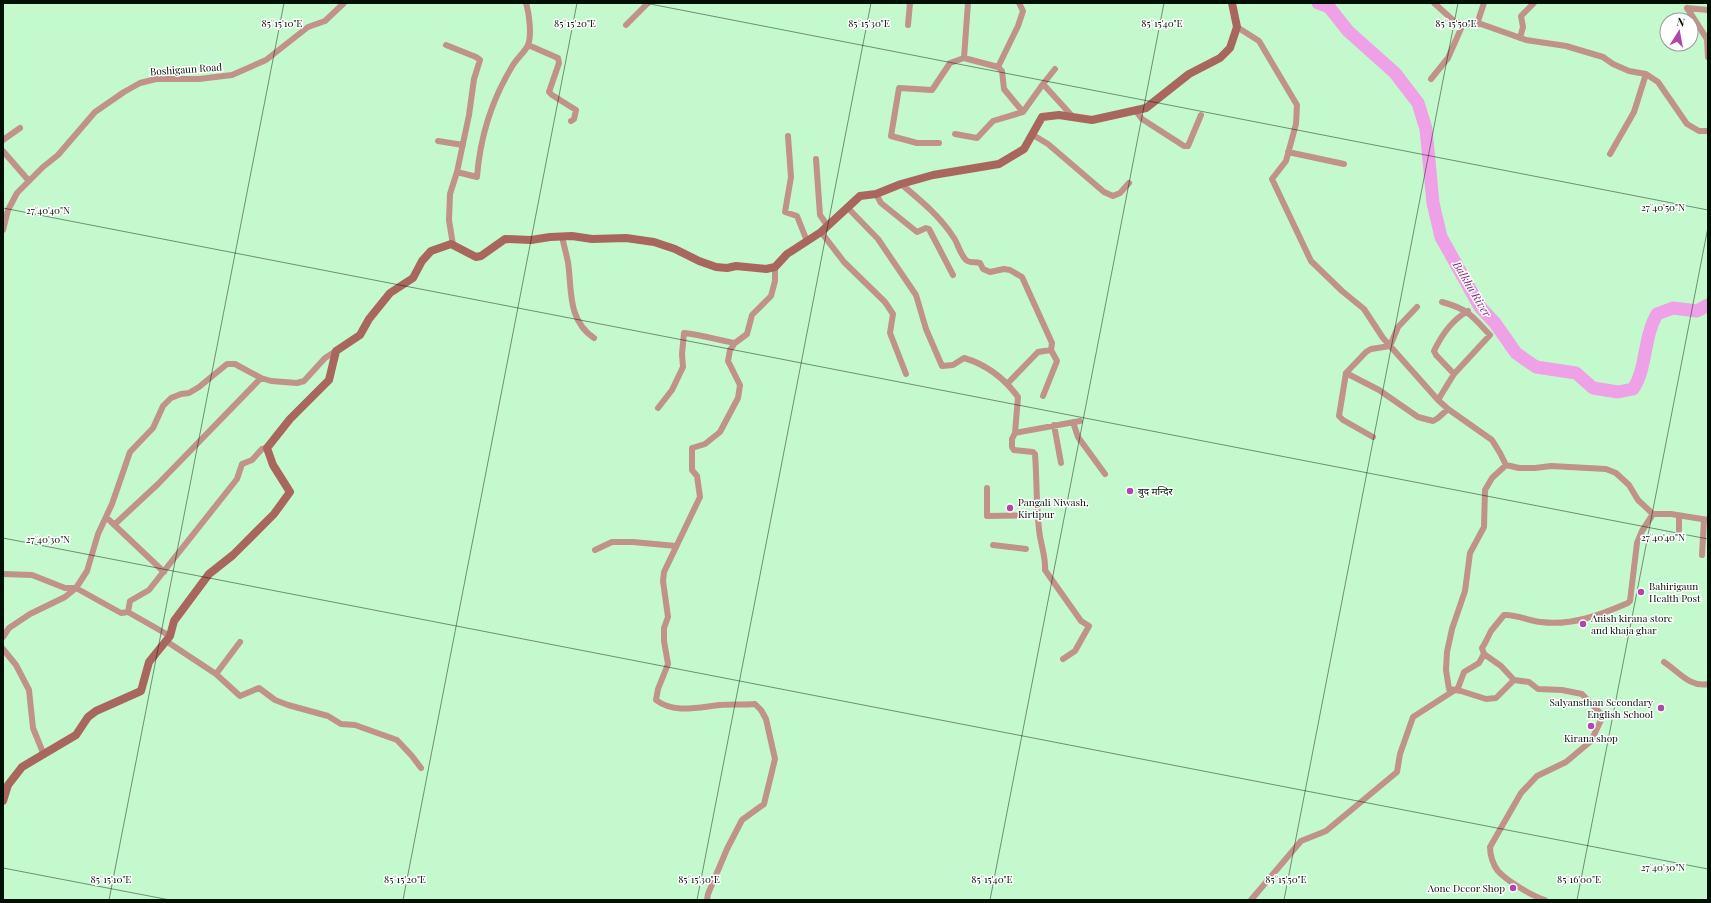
<svg xmlns="http://www.w3.org/2000/svg" width="1711" height="903" font-family="'Playfair Display','Noto Sans Devanagari',serif">
  <rect width="100%" height="100%" fill="#c4f9cd"/>
  <g fill="none" stroke-linecap="round" stroke-linejoin="round">
    <path stroke="#eea1e7" stroke-width="13" d="M1318,3L1329,7L1348,31L1395,73L1418,103L1426,129L1433,203L1441,237L1480,307L1495,323L1516,353L1536,367L1576,373L1593,388L1618,392L1633,389C1647,369 1643,338 1657,314L1673,308L1697,311L1708,305"/>
    <path stroke="#c0928a" stroke-width="6" d="M1434,3L1454,21L1463,24H1481L1526,40L1566,46L1603,57L1613,64L1629,71L1646,74L1658,82L1687,124L1699,131H1708
      M1687,8L1707,39L1708,57
      M1687,8L1708,10
      M1477,24L1484,3
      M626,25L648,3
      M908,25L910,3
      M1237,27L1259,41L1297,105L1296,124L1286,161L1272,179L1311,261L1342,291L1364,309L1383,338L1438,400L1448,409L1492,440L1500,453L1506,465L1519,468H1535L1551,466L1606,469L1616,473L1629,485L1638,500L1653,514
      M1520,38L1523,27L1521,16L1534,3
      M446,45L476,57L480,60L474,79L469,115L457,172
      M528,45L558,58L559,63L549,92L552,95L576,110L574,119L571,121
      M964,58L968,3
      M998,67L1018,26L1023,11L1019,3
      M1055,69L1043,84L1074,118
      M1431,79L1448,58L1463,24
      M1135,110L1142,119L1184,146H1188L1201,115
      M955,134L977,138L993,121L1023,112L1043,84
      M1033,135L1048,144L1104,192L1113,196L1120,193L1129,183
      M788,136L791,177L785,212L797,216L807,241
      M3,140L20,128
      M438,141L463,145
      M939,143H917L891,136L899,88L932,90L950,63L964,58L998,67L1002,71L1004,89L1023,112
      M3,151L29,181
      M1288,152L1344,164
      M1610,154L1634,112L1646,74
      M816,159L820,215L827,225
      M901,184C920,200 940,216 954,238C958,244 960,254 966,260C970,264 975,261 980,263L983,269L990,272L1004,269L1010,270L1022,277L1052,343L1051,350L1057,361L1043,396
      M876,194L881,203L917,232L926,228L929,229L953,275
      M847,207L878,239L916,295L926,329L942,366L953,365L964,358C988,365 1004,378 1018,397L1015,433L1012,439V447L1014,450L1033,452L1035,454C1037,479 1036,504 1039,529C1040,543 1046,556 1045,570L1081,621L1089,626L1075,651L1063,659
      M3,230L8,210L17,193L43,167L58,155L95,112L124,92L140,83L156,79H199L232,75L266,60L308,27L325,21L344,3
      M821,232L844,262L885,302L893,314L890,333L906,374
      M562,237C564,245 566,253 568,262C572,289 567,320 594,338
      M451,244L453,245L449,220L450,194L457,172L477,177C480,138 492,99 513,65C517,58 525,52 528,45C532,35 529,13 526,3
      M1417,307L1398,327L1390,346L1371,349L1366,352L1346,373L1379,390L1418,417L1433,421L1438,418L1448,409
      M1346,373L1339,416L1343,420L1373,437
      M1454,374L1436,355L1434,351C1442,334 1452,320 1468,311
      M1008,383L1038,352L1051,350
      M1438,400L1454,374L1490,335C1472,316 1468,309 1442,302
      M658,408L672,390L683,367L682,354L684,333C702,335 718,340 735,343
      M1073,422L1078,437L1105,474
      M1054,425L1061,463
      M1015,433L1080,421
      M1506,465L1492,478L1485,490L1484,527L1470,553L1465,591L1452,629L1447,652L1446,670L1449,689L1461,691L1486,699L1496,698L1514,680
      M987,488V516L1037,515
      M1679,516V530
      M106,517L164,572
      M114,525L158,484L261,378
      M993,545L1026,549
      M595,550L612,542H633L676,546
      M1702,555L1704,520
      M3,574L32,575L65,588H76L121,613L128,612
      M170,636L128,612L130,601L149,590L237,479L242,464L252,460L262,449L267,448
      M3,637L9,628L30,614L65,597L76,588L87,571L98,534L112,504L130,452L153,428L163,406L171,398L181,394L189,393L199,387L227,364H235L261,378L271,381L297,383L304,381L325,358L336,351
      M166,641L216,674L240,696L259,688L275,700L288,705L328,716L341,724L355,725L397,740L412,756L421,768
      M3,649L16,665L29,690L33,728L44,755
      M1664,662C1678,671 1690,688 1708,684
      M216,674L240,642
      M707,900L708,894L727,849L742,820L764,804L775,759L766,719L761,710L755,704C743,705 732,704 720,705C699,707 674,714 656,700L658,689L668,664L664,641V628L668,617L663,581L664,572L700,497L697,476L692,470V448L705,444L720,432L738,398L740,385L728,361L730,350L735,343L747,334L752,315L771,296L775,281V267
      M1251,900L1301,841L1326,831L1397,772L1400,754L1413,717L1458,688L1464,672L1479,663L1484,654
      M1545,900C1532,896 1507,881 1498,871C1493,865 1490,855 1490,847L1521,793L1537,776L1566,762L1591,741L1603,716L1582,694L1562,690L1538,689L1529,682L1514,680L1501,666L1484,654L1482,648L1485,643L1491,631L1504,615C1516,614 1529,621 1541,622C1572,626 1600,615 1628,603L1630,601L1637,543L1642,531L1653,514H1671L1708,520"/>
    <path stroke="#a8665c" stroke-width="8" d="M3,801L8,785L22,767L76,735L88,717L96,711L141,691L149,662L170,636L174,621L209,574L233,555L274,514L290,492L273,465L267,448L290,419L329,380L336,351L360,335L369,319L390,293L413,278L422,261L431,251L451,244L476,257L481,256L505,239L531,240L550,237L572,236L592,239L626,238L654,242L675,249L699,261L716,267L727,268L736,266L766,269L775,267L787,254L821,232L860,196L876,194L901,184L933,175L999,164L1024,149L1042,117L1059,115L1092,120L1146,108L1189,74L1220,58L1230,48L1237,27L1232,3"/>
  </g>
  <path fill="none" stroke="#011004" stroke-width="1" stroke-opacity="0.45" d="M645,3L1708,210M3,208L1708,539M3,538L1708,869M3,868L170,900M109,900L284,3M403,900L577,3M697,900L871,3M990,900L1164,3M1284,900L1458,3M1577,900L1708,227"/>
  <g fill="#af47aa" stroke="#fff" stroke-width="1.5">
    <circle cx="1130" cy="491" r="4"/>
    <circle cx="1010" cy="508" r="4"/>
    <circle cx="1641" cy="592" r="4"/>
    <circle cx="1583" cy="624" r="4"/>
    <circle cx="1661" cy="708" r="4"/>
    <circle cx="1591" cy="726" r="4"/>
    <circle cx="1513" cy="888" r="4"/>
  </g>
  <g text-anchor="middle" stroke-width="3" stroke-linejoin="round" paint-order="stroke">
    <g font-size="10" fill="#011004" stroke="#fff">
      <text transform="translate(186 69) rotate(-4)" y="4">Boshigaun Road</text>
    </g>
    <g font-size="10" fill="#011004" stroke="#fff" text-anchor="start">
      <text x="1138" y="495">बुद मन्दिर</text>
      <text x="1018" y="506">Pangali Niwash,<tspan x="1018" dy="12">Kirtipur</tspan></text>
      <text x="1649" y="590">Bahirigaun<tspan x="1649" dy="12">Health Post</tspan></text>
      <text x="1591" y="622">Anish kirana store<tspan x="1591" dy="12">and khaja ghar</tspan></text>
      <text x="1653" y="706" text-anchor="end">Salyansthan Secondary<tspan x="1653" dy="12">English School</tspan></text>
      <text x="1591" y="742" text-anchor="middle">Kirana shop</text>
      <text x="1505" y="892" text-anchor="end">Aone Decor Shop</text>
    </g>
    <g font-size="11" font-style="italic" fill="#80287c" stroke="#fff">
      <text transform="translate(1472 289) rotate(59)" y="4">Balkhu River</text>
    </g>
  </g>
  <g font-size="10" text-anchor="middle" fill="#011004" stroke="#fff" stroke-width="3" stroke-linejoin="round" paint-order="stroke">
    <text x="282" y="27">85°15'10"E</text>
    <text x="575" y="27">85°15'20"E</text>
    <text x="869" y="27">85°15'30"E</text>
    <text x="1162" y="27">85°15'40"E</text>
    <text x="1456" y="27">85°15'50"E</text>
    <text x="1663" y="211">27°40'50"N</text>
    <text x="48" y="214">27°40'40"N</text>
    <text x="1663" y="541">27°40'40"N</text>
    <text x="48" y="543">27°40'30"N</text>
    <text x="1663" y="871">27°40'30"N</text>
    <text x="111" y="883">85°15'10"E</text>
    <text x="405" y="883">85°15'20"E</text>
    <text x="699" y="883">85°15'30"E</text>
    <text x="992" y="883">85°15'40"E</text>
    <text x="1286" y="883">85°15'50"E</text>
    <text x="1579" y="883">85°16'00"E</text>
  </g>
  <rect width="1711" height="903" fill="none" stroke="#011004" stroke-width="8"/>
  <g transform="translate(1679 32) rotate(11)"><circle r="19" fill="#ffffff" stroke="#999f9b"/>
  <path d="M0-3L7 15L0 10L-7 15Z" fill="#af47aa"/>
  <text y="-6" font-size="11" font-weight="bold" text-anchor="middle" fill="#011004">N</text>
  </g>
</svg>
